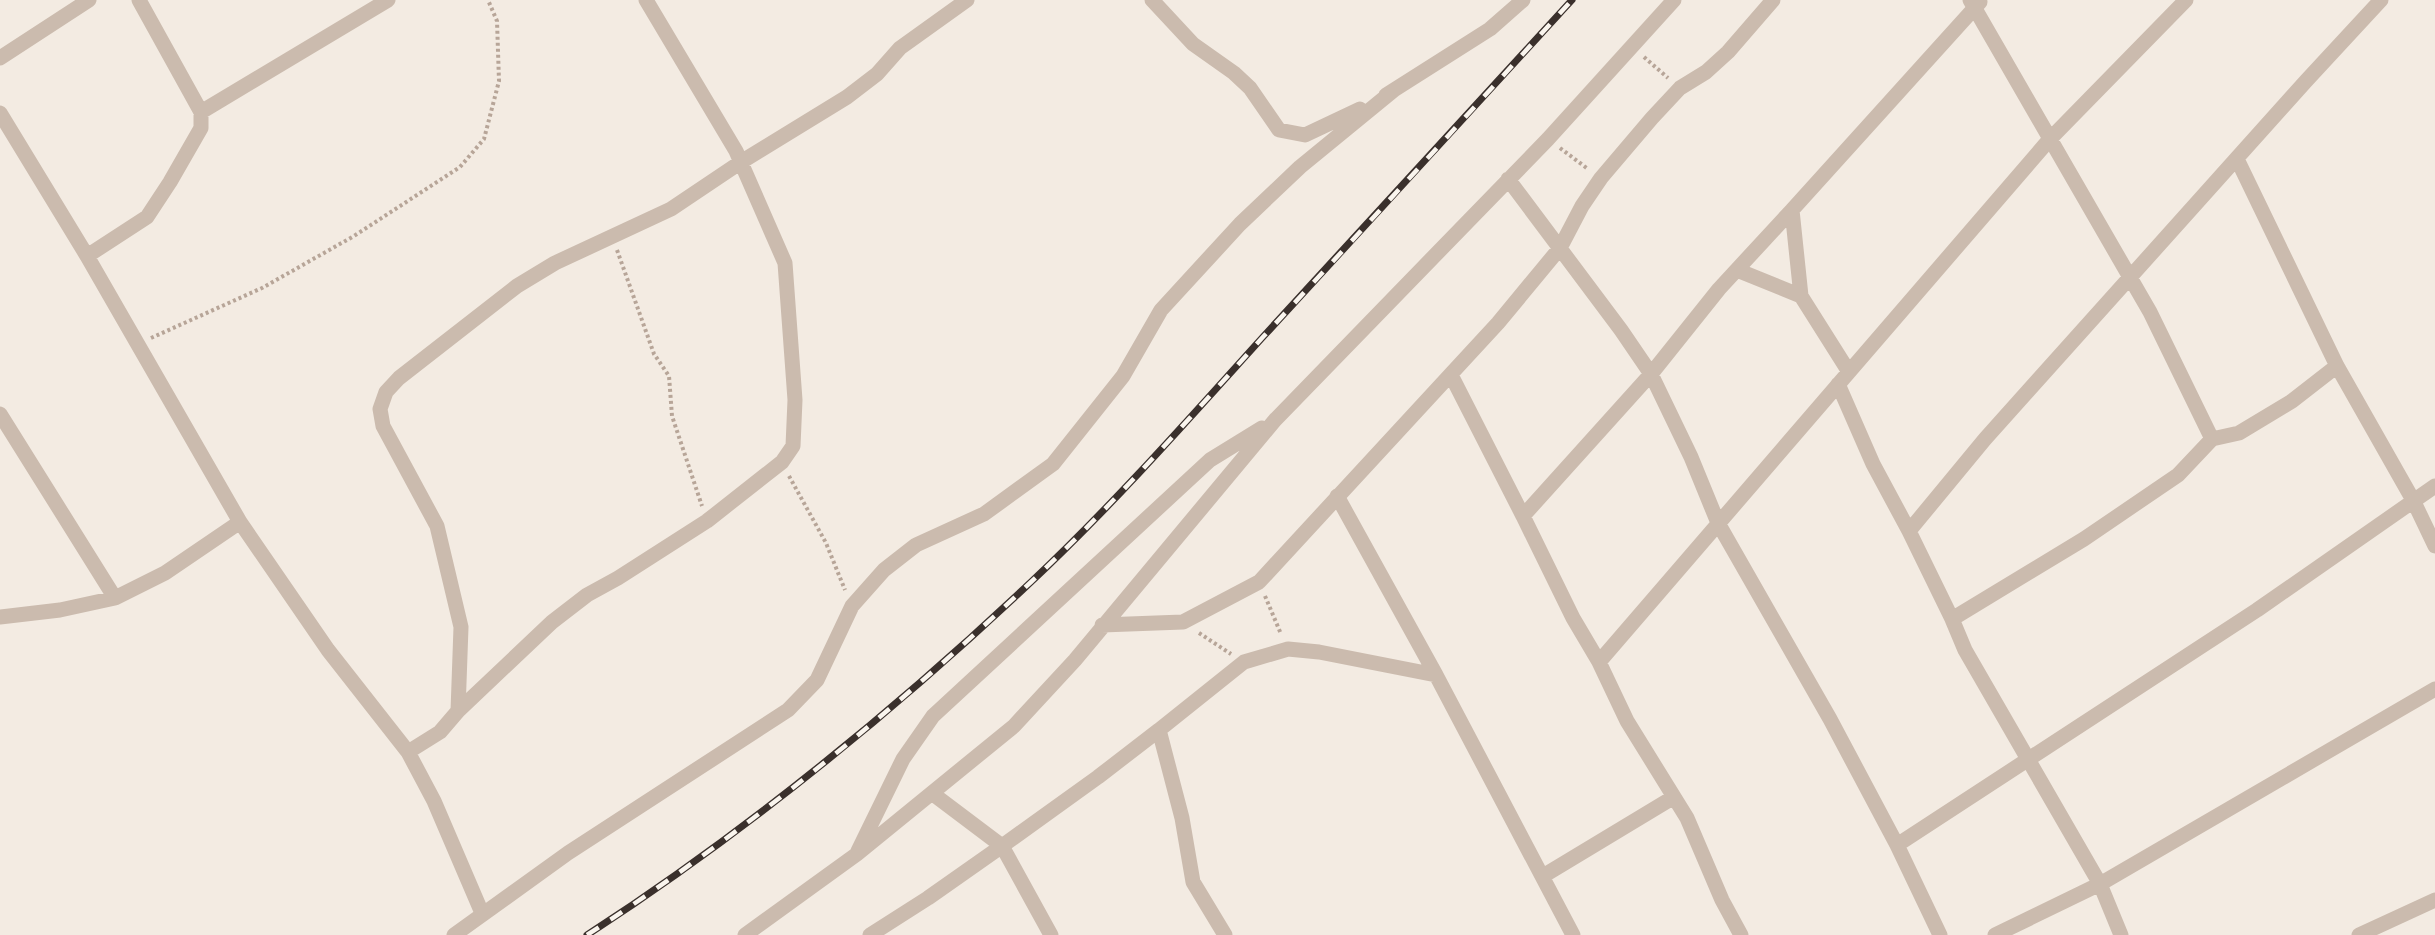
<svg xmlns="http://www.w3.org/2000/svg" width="2435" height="935" font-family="Poppins,sans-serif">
  <rect width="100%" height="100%" fill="#f3ebe2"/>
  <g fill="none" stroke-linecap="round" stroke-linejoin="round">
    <path stroke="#b7a598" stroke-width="4" stroke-dasharray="3 3" stroke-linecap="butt" d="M1644,57L1668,78
      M1560,148L1588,169
      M617,250L654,354L669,376L672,416L702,506
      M151,338L262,288L354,236L460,167L484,139L499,81L497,21L488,0
      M789,476L826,543L845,590
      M1265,596L1281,634
      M1199,633L1231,654"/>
    <path stroke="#cbbbae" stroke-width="15" d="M1152,0L1193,44L1234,73L1250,88L1279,130L1305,135L1360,109
      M1970,0L2150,312L2212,439
      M0,58L89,0
      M1386,95L1490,29L1523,0
      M201,112L388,0
      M0,113L87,256L240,522L328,650L408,752L434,801L482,913
      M2237,159L2337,366L2413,500L2435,546
      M1508,179L1621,330L1651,374L1691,457L1718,523L1830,719L1897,845L1940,935
      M87,256L147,217L170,182L201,128V112L139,0
      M1737,270L1801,296L1849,372
      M1801,296L1792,210L1980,2
      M2337,366L2292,401L2239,433L2212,439L2178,475L2084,539L1952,619L1909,531L1985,439L2306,81L2381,0
      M1451,375L1523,516L1651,374L1719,289L1792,210
      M1838,384L1873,464L1909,531
      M0,414L115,598
      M1523,516L1573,618L1599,662L1627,721L1687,818L1722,900L1741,935
      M0,617L60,610L115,598L165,573L240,522
      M1952,619L1965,650L2100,884L1995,935
      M1102,625L1183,622L1259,582L1498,323L1560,248L1582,206L1601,178L1652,118L1680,88L1706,72L1728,52L1773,0
      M1599,662L2049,140L2186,0
      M1436,675L1573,935
      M458,711L552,622L587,595L618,578L707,521L782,462L793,446L795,400L785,263L736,151L646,0
      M408,752L440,732L458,711L461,627L437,526L383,426L380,409L386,392L399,378L517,286L555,263L671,209L741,162L847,97L877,74L900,48L967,0
      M1897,845L2257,610L2435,486
      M858,851L903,759L933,716L1210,460L1262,428
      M1543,876L1674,797
      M454,935L568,853L788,710L817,680L852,606L884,570L916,545L984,514L1053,464L1123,376L1161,310L1240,224L1300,167L1394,90
      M745,935L857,854L1014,726L1075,660L1275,420L1548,139L1674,0
      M870,935L928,898L1002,846L933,794
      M1051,935L1002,846L1098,777L1159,730
      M1225,935L1193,882L1182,818L1159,730L1244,662L1288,649L1319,652L1436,675L1337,496
      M2121,935L2100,884L2435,689
      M2359,935L2435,900"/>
    <g stroke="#3a302c" stroke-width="7">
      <path id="rail" d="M587,935C747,831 892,713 1031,582C1113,505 1187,421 1262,338C1366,226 1469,113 1572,0"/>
    </g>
    <use href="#rail" stroke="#faf5ee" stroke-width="4.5" stroke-dasharray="14" stroke-linecap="butt"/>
  </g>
</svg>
